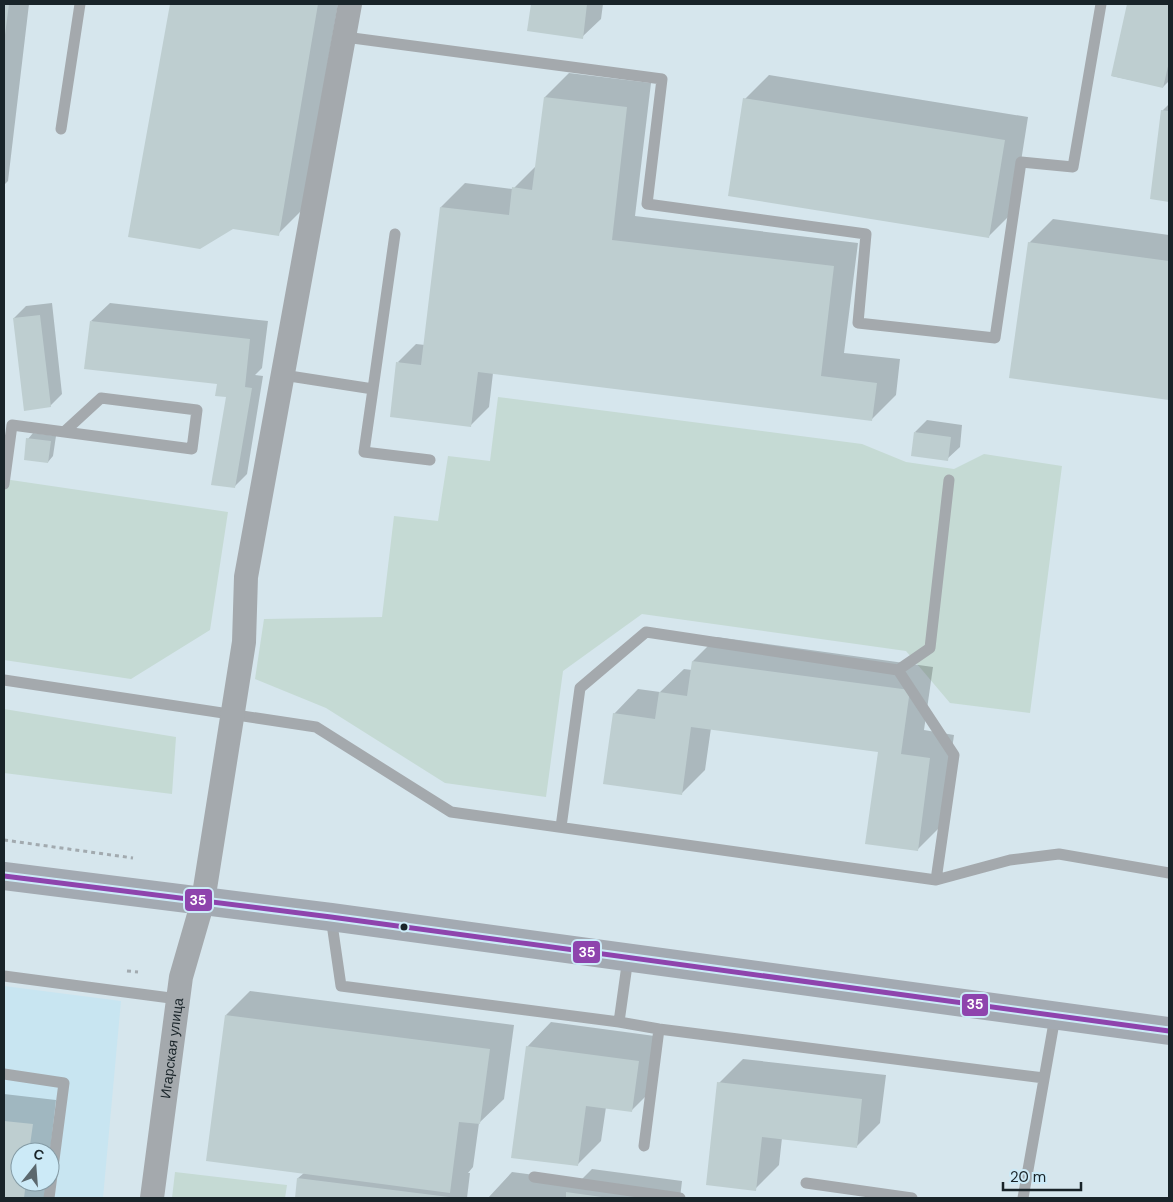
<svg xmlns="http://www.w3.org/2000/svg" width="1173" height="1202" font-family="'DM Sans',sans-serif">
  <rect width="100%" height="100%" fill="#d6e6ed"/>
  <path fill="#c8e5f1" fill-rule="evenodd" d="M4,986L121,1001L103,1198H4ZM20,1152H50V1182H20Z"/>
  <path fill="#c5dad4" d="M498,397L862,444L906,462L954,469L984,454L1062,466L1030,713L950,703L906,651L642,614L563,671L546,797L445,783L326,708L255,679L264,619L382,617L394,516L438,521L448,456L490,461Z
    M4,479L228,512L210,630L131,679L4,660Z
    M4,709L176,737L172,794L4,773Z
    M175,1172L287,1185L285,1198H172Z"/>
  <path fill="#0003" d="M4,4H29L8,181L4,185Z
    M171,4H338L302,210L278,234L233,227L129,236Z
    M532,4H603L601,19L582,37L528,30Z
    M1128,4H1169V81L1163,87L1112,76Z
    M569,73L651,83L635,216L858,243L844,353L900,359L896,395L872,419L493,373L489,407L470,426L398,362L416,344L425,345L441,207L465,183L513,189L537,165L545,97Z
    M769,75L1028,117L1013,212L989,236L745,99Z
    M1169,104V200L1151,198L1162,111Z
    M1053,219L1169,235V399L1011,377L1029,243Z
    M52,303L62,394L50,406L14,318L26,306Z
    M110,303L268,321L262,368L255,375L263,376L247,474L235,486L227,396L220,383L91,321Z
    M927,420L962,425L960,447L947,459L915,432Z
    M33,433L56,436L53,456L48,462L28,439Z
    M717,637L933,667L924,730L954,735L941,826L917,850L879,751L711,728L705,770L681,794L614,714L638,689L660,692L684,669L692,670L693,661Z
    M250,991L514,1025L504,1099L479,1123L473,1167L468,1173H470L467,1198H296L298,1178L304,1173L226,1015Z
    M551,1022L662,1037L656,1086L632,1110L606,1107L601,1141L577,1165L527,1047Z
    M743,1059L886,1075L880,1123L856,1147L782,1138L779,1165L755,1189L719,1083Z
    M4,1094L56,1100L50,1152H20V1182H46L44,1198H4Z
    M592,1169L682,1181L680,1198H488L512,1172L580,1181Z"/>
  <path fill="#beced0" d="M4,4H9L5,35H4Z
    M170,4H318L279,236L233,229L200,249L128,237Z
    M531,4H587L583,39L527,31Z
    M1127,4H1169V62L1163,88L1111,76Z
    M544,97L627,107L612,240L834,266L821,376L877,383L872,421L478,372L471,427L390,417L396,362L421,365L440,207L509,215L512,187L532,190Z
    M743,98L1005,140L989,238L728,196Z
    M1161,110L1169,111V202L1150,199Z
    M1028,242L1169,261V400L1009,378Z
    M40,315L51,407L24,411L13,318Z
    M90,321L250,339L245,387L252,388L235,488L211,485L226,397L215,396L217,384L84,369Z
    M914,432L951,437L948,461L911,456Z
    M26,438L51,441L48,463L24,460Z
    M692,661L910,690L901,754L930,758L918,851L865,844L878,752L691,727L682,795L603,784L613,713L655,719L659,692L687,696Z
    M225,1015L490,1049L480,1124L459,1122L450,1193L206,1161Z
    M526,1046L639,1061L632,1112L586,1106L578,1166L511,1158Z
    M717,1082L862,1099L857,1148L762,1137L756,1191L706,1185Z
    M4,1121L33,1124L29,1152H20V1182H26L24,1198H4Z
    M297,1178L449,1197V1198H295Z
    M566,1192L602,1197V1198H566Z"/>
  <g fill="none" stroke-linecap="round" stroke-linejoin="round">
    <path stroke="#a2aaaf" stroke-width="3" stroke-dasharray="4 4" stroke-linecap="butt" d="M4,840L133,858
      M127,971L138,972"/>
    <path stroke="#a4a9ad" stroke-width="11" d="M345,37L662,79L647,204L866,234L858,323L995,338L1021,162L1073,167L1101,4
      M61,129L80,4
      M283,375L373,389L395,234
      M373,389L364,452L430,460
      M4,484L12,425L192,449L197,410L101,398L64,432
      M898,670L930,648L949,480
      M4,680L316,727L451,812L936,880L1010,860L1059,854L1169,873
      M561,827L580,688L646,632L898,670L954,755L936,880
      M331,917L341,986L619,1022L659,1029L1044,1078
      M4,976L178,999
      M619,1022L628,958
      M4,1074L64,1083L49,1198
      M644,1146L659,1029
      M534,1177L680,1198
      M806,1183L912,1198
      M1023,1198L1055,1017"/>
    <path stroke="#a4a9ad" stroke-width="24" id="s1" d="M152,1198L181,977L203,901L244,642L246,577L350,4"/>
    <path stroke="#a3aab2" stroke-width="28" d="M4,876L331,917L1169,1031"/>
    <g stroke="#cceaf7" stroke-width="9">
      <path id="bus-1" d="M4,876L331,917L1169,1031"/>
    </g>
    <use href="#bus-1" stroke="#8e44ad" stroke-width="5"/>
  </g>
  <circle fill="#192429" stroke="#cceaf7" stroke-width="2" cx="404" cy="927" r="4.5"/>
  <g text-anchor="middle" stroke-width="4" stroke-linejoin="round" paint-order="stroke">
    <g font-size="14" fill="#192429" stroke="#cceaf7">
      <text dy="5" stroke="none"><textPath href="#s1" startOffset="151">Игарская улица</textPath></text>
    </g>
  </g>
  <g stroke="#cceaf7" stroke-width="2">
    <rect x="184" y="888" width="29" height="24" rx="5" fill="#8e44ad"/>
    <rect x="572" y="940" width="29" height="24" rx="5" fill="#8e44ad"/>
    <rect x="961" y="993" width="28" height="24" rx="5" fill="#8e44ad"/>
  </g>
  <g font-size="14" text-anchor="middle" font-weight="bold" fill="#fff">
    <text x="198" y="905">35</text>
    <text x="587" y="957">35</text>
    <text x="975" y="1009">35</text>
  </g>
  <rect width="1173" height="1202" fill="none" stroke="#192429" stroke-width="10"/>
  <g transform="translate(35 1167) rotate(17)"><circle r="24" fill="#cceaf7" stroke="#849ba5"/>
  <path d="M0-4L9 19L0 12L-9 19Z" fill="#5b686e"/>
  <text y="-8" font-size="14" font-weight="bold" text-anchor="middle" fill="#192429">С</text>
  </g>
  <path d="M1003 1182v8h78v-8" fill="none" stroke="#192429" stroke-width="2.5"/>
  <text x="1010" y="1182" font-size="15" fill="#192429" stroke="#cceaf7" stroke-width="4" paint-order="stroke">20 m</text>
</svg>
